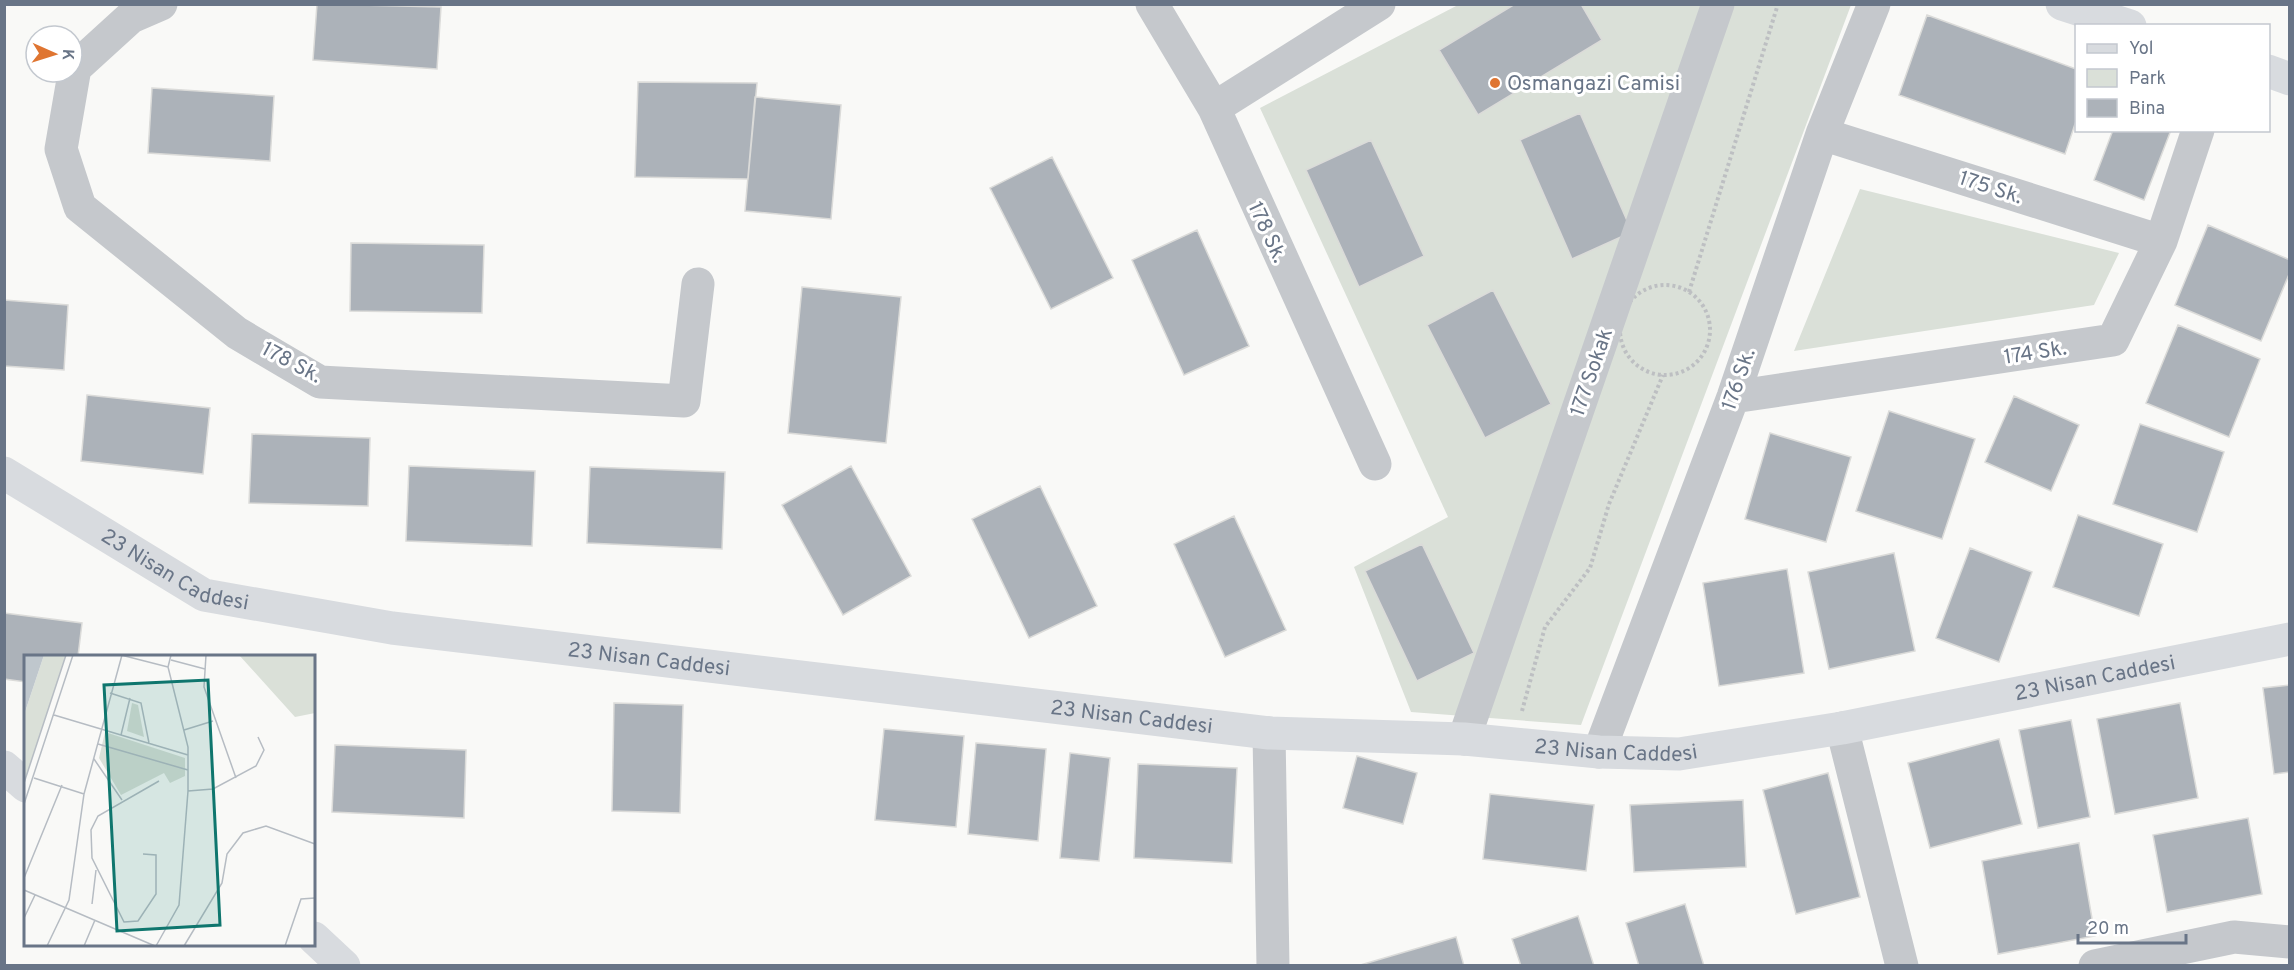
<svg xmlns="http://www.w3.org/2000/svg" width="2294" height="970" font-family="Overpass,sans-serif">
  <rect width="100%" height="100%" fill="#f9f9f7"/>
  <path fill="#dae0d8" d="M1458,5H1851L1581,725L1411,712L1354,567L1448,517L1260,108Z
    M1860,189L2119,253L2094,305L1794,351Z"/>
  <path fill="#acb2b9" stroke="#dbdbd9" stroke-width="1.5" d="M317,4L441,7L437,69L313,60Z
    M1515,4H1581L1602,40L1478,115L1439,50Z
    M1927,15L2076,69V121L2065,154L1899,95Z
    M638,82L757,83L748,179L635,177Z
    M152,88L274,96L270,161L148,153Z
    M755,97L841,105L831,219L745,211Z
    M1580,113L1632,232L1572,259L1520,140Z
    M2113,130H2171L2144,200L2094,180Z
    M1371,140L1424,256L1359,287L1306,170Z
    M1052,157L1113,278L1051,309L990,188Z
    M2208,225L2290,260V272L2261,341L2175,305Z
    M1197,230L1249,346L1184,375L1132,260Z
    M351,243L484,245L482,313L350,311Z
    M802,287L901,297L886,443L788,433Z
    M1493,290L1551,404L1485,438L1427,325Z
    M4,300L68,305L64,370L4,366Z
    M2178,325L2260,359L2229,437L2146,403Z
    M87,395L210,408L203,474L81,461Z
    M2014,396L2079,425L2051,491L1985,462Z
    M1889,411L1975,439L1942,539L1856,511Z
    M2140,424L2224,452L2197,532L2113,504Z
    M1770,433L1851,457L1826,542L1745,519Z
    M252,434L370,438L368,506L249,503Z
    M409,466L535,471L532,546L406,541Z
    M851,466L911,576L843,615L782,505Z
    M590,467L725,472L722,549L587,543Z
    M1040,486L1097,606L1029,638L972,519Z
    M2078,515L2163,544L2139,616L2053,587Z
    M1234,516L1286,630L1225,657L1174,544Z
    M1422,544L1474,653L1417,681L1365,571Z
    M1970,548L2032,572L1999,662L1936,638Z
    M1894,553L1915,651L1829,669L1808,572Z
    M1787,569L1804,673L1719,686L1703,583Z
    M4,613L82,623L78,656H26V682L4,679Z
    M2290,685V772L2274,774L2263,688Z
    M614,703L683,705L680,813L612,811Z
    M2180,703L2198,798L2115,814L2097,719Z
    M2071,720L2090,817L2038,828L2019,730Z
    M884,729L964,736L956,827L875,820Z
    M1999,739L2022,824L1930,848L1908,763Z
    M976,743L1046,749L1038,841L968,834Z
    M335,745L466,750L464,818L332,812Z
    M1070,753L1110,758L1099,861L1060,858Z
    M1357,756L1417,773L1403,824L1343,808Z
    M1138,764L1237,768L1232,863L1134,858Z
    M1828,773L1860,897L1796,914L1763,790Z
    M1490,794L1594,805L1586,871L1483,859Z
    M1743,800L1746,867L1634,872L1630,805Z
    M2248,818L2262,894L2167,912L2153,835Z
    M2079,843L2095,936L1998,954L1982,861Z
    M1685,904L1704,966H1639L1626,923Z
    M1578,916L1594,966H1521L1512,939Z
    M1456,937L1464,966H1357Z"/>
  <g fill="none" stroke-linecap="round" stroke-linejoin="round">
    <path stroke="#bdbfc2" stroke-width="4" stroke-dasharray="3 3" stroke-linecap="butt" d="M1620 330a45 45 0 1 1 90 0a45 45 0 1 1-90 0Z
      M1689,292L1778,4
      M1522,711L1545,627L1590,568L1609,504L1663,375"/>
    <path stroke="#c5c8cc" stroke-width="33" d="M161,4L131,17L75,68L61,149L80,207L237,333L320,382L684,401L698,284
      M1152,4L1214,108L1375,464
      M1214,108L1379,4
      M1822,134L2161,241
      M1733,397L2113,340L2161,241L2198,130
      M1842,728L1902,966
      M1269,733L1273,966
      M1464,739L1718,4
      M1599,752L1733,397L1822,134L1874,4
      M2095,966L2234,937L2290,942"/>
    <g stroke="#d8dbdf" stroke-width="33">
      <path d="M2062,4L2130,26"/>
      <path d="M2268,71L2290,79"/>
      <path id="s1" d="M4,473L204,595L392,628L1269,733L1464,739L1599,752L1679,754L1842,728L2290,639"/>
      <path d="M4,767L26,786"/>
      <path d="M314,938L344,966"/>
    </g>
  </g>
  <circle fill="#df7531" stroke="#fff" stroke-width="2" cx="1495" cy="83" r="6"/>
  <g text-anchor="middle" stroke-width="6" stroke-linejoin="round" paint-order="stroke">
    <g font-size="21" fill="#697587" stroke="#fff" text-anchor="start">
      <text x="1507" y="90">Osmangazi Camisi</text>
    </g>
    <g font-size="21" fill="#697587" stroke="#fff">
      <text transform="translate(1991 187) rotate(18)" y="7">175 Sk.</text>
      <text transform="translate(1268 232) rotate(65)" y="7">178 Sk.</text>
      <text transform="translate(2035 352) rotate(-9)" y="7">174 Sk.</text>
      <text transform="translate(292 362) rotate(28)" y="7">178 Sk.</text>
      <text transform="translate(1591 372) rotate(-71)" y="7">177 Sokak</text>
      <text transform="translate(1738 379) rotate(-71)" y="7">176 Sk.</text>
      <text dy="7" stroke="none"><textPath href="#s1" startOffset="198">23 Nisan Caddesi</textPath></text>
      <text dy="7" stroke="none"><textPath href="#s1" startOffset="684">23 Nisan Caddesi</textPath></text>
      <text dy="7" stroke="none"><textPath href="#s1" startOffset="2142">23 Nisan Caddesi</textPath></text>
      <text dy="7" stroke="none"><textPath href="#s1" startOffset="1170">23 Nisan Caddesi</textPath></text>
      <text dy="7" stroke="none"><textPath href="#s1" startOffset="1656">23 Nisan Caddesi</textPath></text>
    </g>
  </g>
  <g transform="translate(24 655)">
    <rect width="291" height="291" fill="#f9f9f7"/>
    <path d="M20,0H42L0,128V60ZM215,0H291V58L271,62ZM108,48L114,50L120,82L103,76ZM81,77L161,103V121L146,128L140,118L97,140L75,103Z" fill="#dae0d8"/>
    <path d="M0,0H20L0,60Z" fill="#bfc7cd"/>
    <path fill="none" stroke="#b6bcc3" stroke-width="1.5" d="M97,0L144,12M182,0L180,32L212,123M147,5L181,14M86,38L117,48L125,88M30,60L164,100M160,75L189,66M97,80L106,43M74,89L164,115M70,104L98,145M10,123L60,139M0,128L42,0M164,136L189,134L232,111L240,95L234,82M0,149L49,0M119,199L132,200V239L114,266L100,267L68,203L67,175L74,161L135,126M0,223L38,130M0,235L131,291M68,249L72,215M0,263L11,240M23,291L45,245L60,139L98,0M60,291L71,265M132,291L155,250L164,136V92L144,12L147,0M160,291L198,228L203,199L219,178L242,171L291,189M261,291L277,244L291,243"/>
    <path fill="#0f766e" fill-opacity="0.15" stroke="#0f766e" stroke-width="3" d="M184,25L196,270L93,276L80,30Z"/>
    <rect width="291" height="291" fill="none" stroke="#697587" stroke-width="3"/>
  </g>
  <rect width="2294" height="970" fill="none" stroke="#697587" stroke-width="12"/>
  <rect x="2075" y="24" width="195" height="108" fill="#ffffff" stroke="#c3c8cf" stroke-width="1.5"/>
  <rect x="2087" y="44" width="30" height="9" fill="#d8dbdf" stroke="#c3c8cf" stroke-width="1.5"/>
  <text x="2129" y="54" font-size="18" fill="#697587">Yol</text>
  <rect x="2087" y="69" width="30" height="18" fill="#dae0d8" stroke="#c3c8cf" stroke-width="1.5"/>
  <text x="2129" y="84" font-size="18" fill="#697587">Park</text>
  <rect x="2087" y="99" width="30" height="18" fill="#acb2b9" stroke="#c3c8cf" stroke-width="1.5"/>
  <text x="2129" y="114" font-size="18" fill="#697587">Bina</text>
  <g transform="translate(54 54) rotate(93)"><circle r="28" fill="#ffffff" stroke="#c3c8cf" stroke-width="1.5"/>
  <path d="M0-4.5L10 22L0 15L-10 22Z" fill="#df7531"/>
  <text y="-9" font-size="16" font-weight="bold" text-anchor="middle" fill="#697587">K</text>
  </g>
  <path d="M2078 934v9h108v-9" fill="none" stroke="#697587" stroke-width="3"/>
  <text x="2087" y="934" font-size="18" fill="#697587" stroke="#ffffff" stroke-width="4.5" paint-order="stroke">20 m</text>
</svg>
